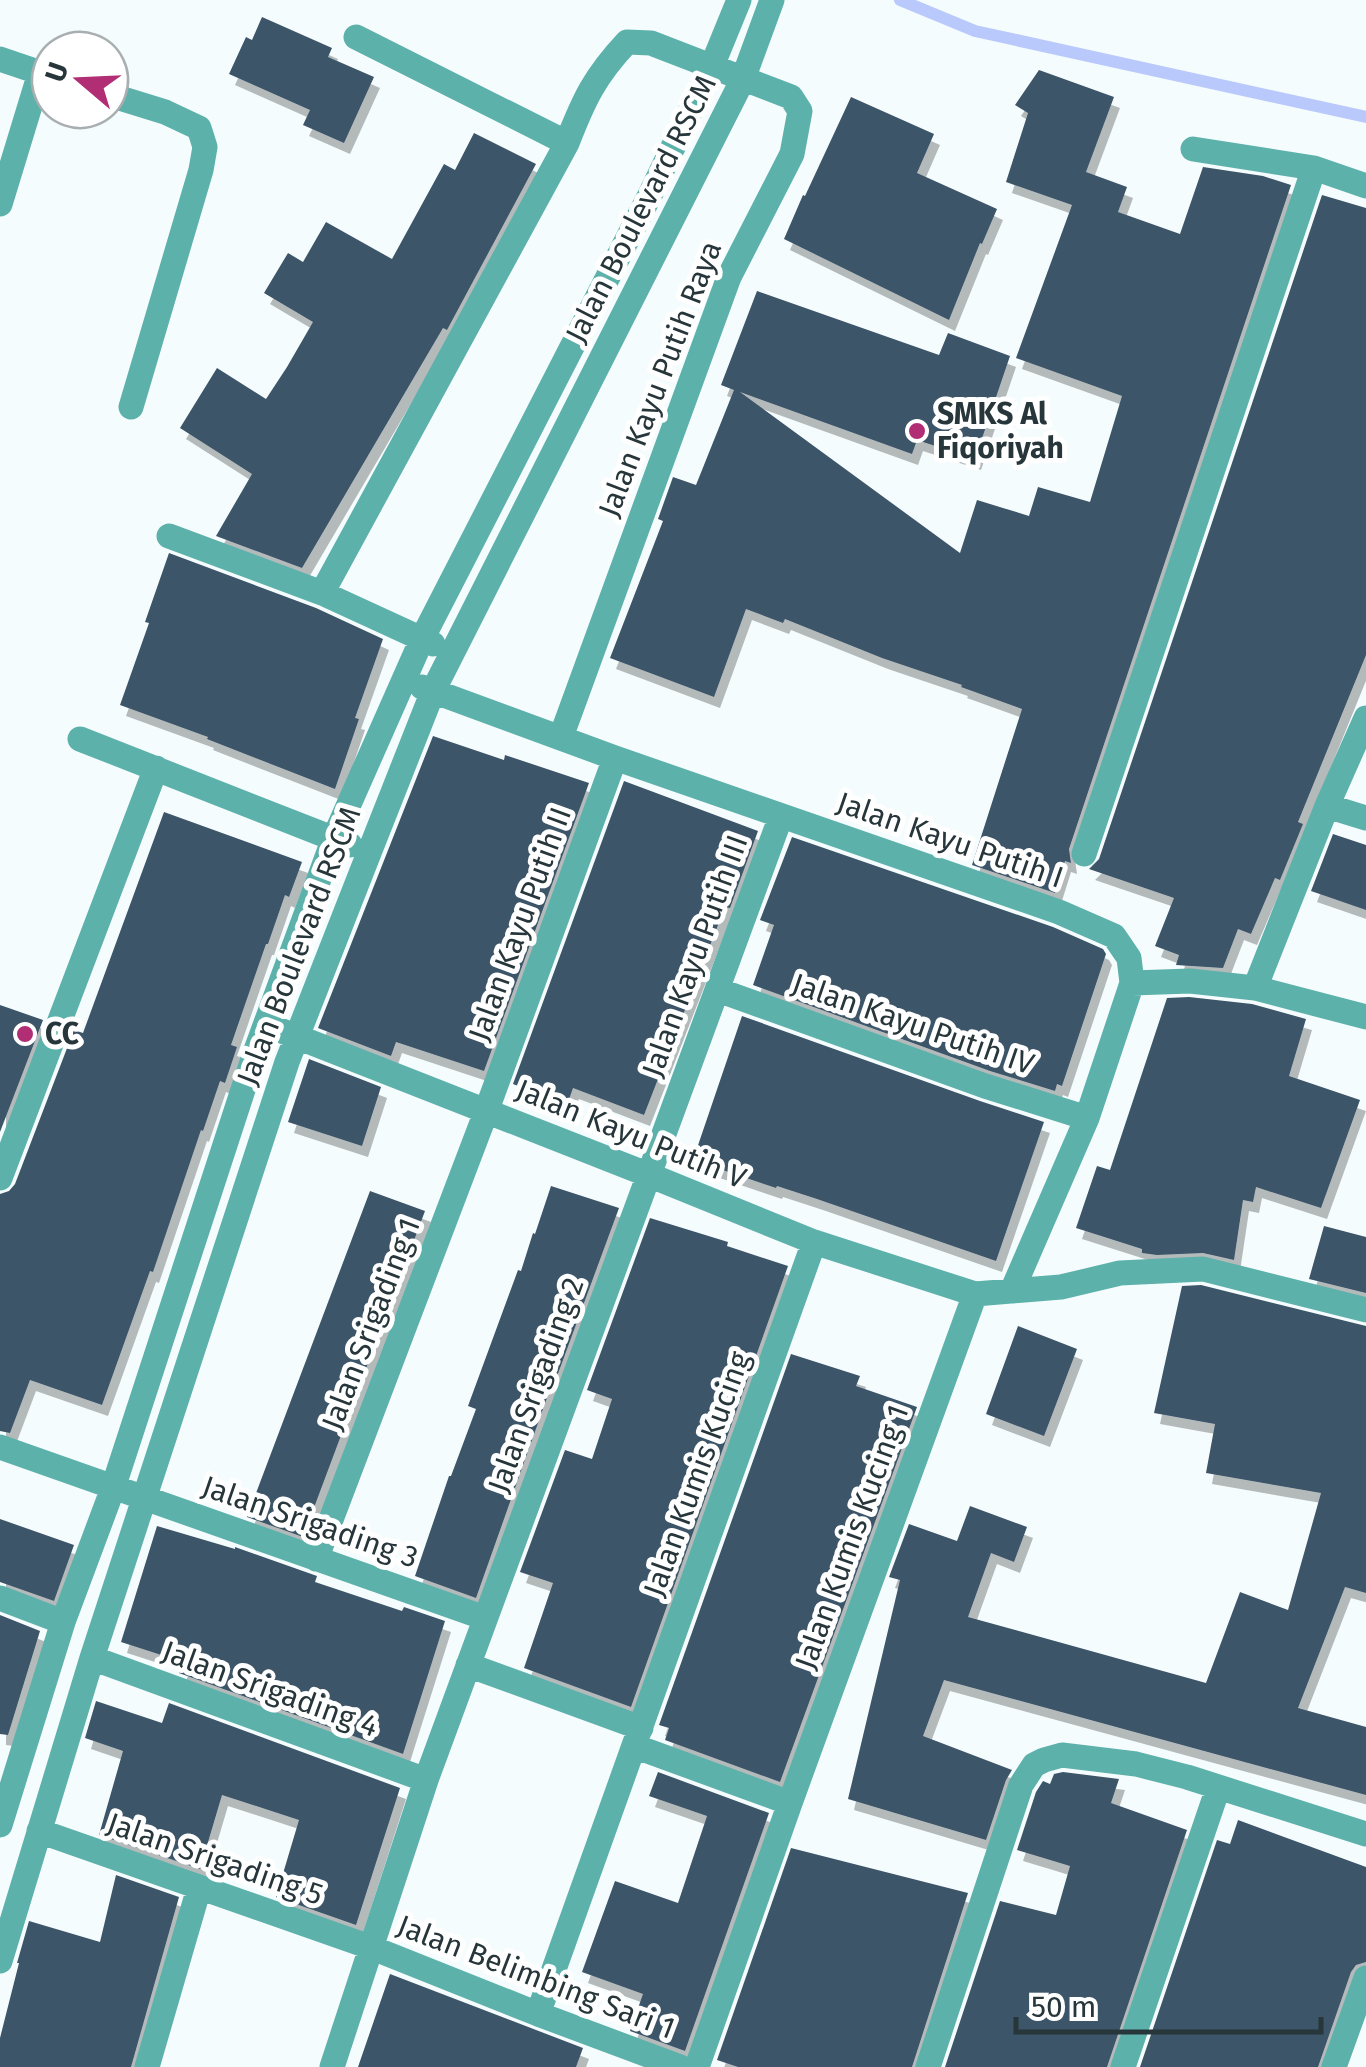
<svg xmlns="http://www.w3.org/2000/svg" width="1366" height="2067" font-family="'Fira Sans',sans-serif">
  <defs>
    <filter id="shadow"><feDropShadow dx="6" dy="11" stdDeviation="0" flood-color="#0004"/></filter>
  </defs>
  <rect width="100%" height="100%" fill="#f5fcfe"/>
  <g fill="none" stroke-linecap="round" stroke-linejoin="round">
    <path stroke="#b9c9fc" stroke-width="12" d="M900,0L975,31L1366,117"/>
  </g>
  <path fill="#3d5467" filter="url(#shadow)" d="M262,17L332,48L328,57L374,77L344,143L303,125L310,110L229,74L246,37L252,40Z
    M1039,70L1114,97L1086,172L1127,187L1118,212L1180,234L1203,167L1263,176L1291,185L1069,849L1071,863L1065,861L1055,893L972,865L1022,709L961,687L962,685L882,658L785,619L783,623L746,609L714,697L610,658L663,521L658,519L673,477L696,485L734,390L721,385L757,291L939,355L948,333L1010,356L975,459L917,440L912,454L740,392L960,553L977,500L1029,516L1038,487L1090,502L1122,396L1016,358L1072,205L1006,182L1028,113L1015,105Z
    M851,97L934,134L917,173L997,209L982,244L980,243L949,320L784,239L803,195L805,196Z
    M474,133L536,164L447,330L443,328L302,568L216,536L252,474L180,428L217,368L266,399L287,367L313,322L264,293L288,253L303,262L326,222L392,259L444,164L455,170Z
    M1322,195L1366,208V655L1298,822L1303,824L1280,880L1275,878L1251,934L1238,929L1223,968L1176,965L1179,955L1155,946L1174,898L1089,869L1099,859Z
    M169,553L316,608L383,639L355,718L359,719L335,789L207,739L208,737L120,705L149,623L145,622Z
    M433,736L504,760L505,755L589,783L484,1071L396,1042L391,1056L318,1028Z
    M624,781L758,831L730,908L725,907L644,1115L573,1088L567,1105L513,1084Z
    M164,812L302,862L289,897L285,895L268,944H266L231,1045L237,1047L225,1083L220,1081L203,1131L201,1130L153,1272L150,1271L102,1405L30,1380L10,1433L0,1431V1194L9,1191L15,1184L74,1030L83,1033Z
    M1333,834L1366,845V910L1311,891Z
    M792,837L1053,927L1103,949L1106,954L1062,1086L1057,1084L1055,1091L990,1071L753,985L774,925L760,920Z
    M1189,997L1252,1004L1306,1019L1289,1076L1360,1100L1321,1208L1256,1187L1253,1202L1243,1200L1234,1260L1203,1253L1157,1255L1142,1253V1249L1076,1228L1097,1166L1110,1170L1167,998Z
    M0,1005L43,1020L0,1132Z
    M742,1016L980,1101L1044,1122L996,1261L817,1199L777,1186L776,1188L693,1160Z
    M309,1059L381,1087L362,1146L288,1122Z
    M551,1186L619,1208L556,1379L554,1378L476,1598L415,1576L449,1476H451L476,1409L468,1406L518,1270L521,1271L533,1233L535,1234Z
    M370,1191L425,1211L303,1537L247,1517Z
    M650,1218L728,1242L727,1246L788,1266L631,1707L524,1668L553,1583L520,1572L565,1450L592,1459L612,1399L587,1390Z
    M1324,1226L1366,1237V1293L1309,1279Z
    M1201,1285L1366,1326V1593L1345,1587L1298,1708L1366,1727V1795L944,1680L923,1736L1012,1770L1006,1780L986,1840L848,1799L900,1580L889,1577L909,1524L957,1541L970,1506L1027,1527L1014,1562L991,1553L968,1617L1206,1683L1240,1592L1288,1610L1321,1493L1206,1473L1215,1424L1154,1413L1182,1286Z
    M1018,1326L1077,1349L1044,1436L986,1414Z
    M791,1354L860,1376L856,1386L917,1407L780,1782L665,1740L669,1728L659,1725Z
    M0,1519L74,1545L54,1601L0,1582Z
    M157,1526L235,1549V1547L317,1576L315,1582L402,1611L404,1607L445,1621L403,1754L179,1673L183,1662L121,1642Z
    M0,1615L40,1631L8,1735L0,1734Z
    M96,1701L162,1723L169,1703L400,1788L356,1925L276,1897L299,1820L222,1795L200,1869L99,1835L123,1751L85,1738Z
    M658,1772L769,1813L685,2051L630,2031L643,1994L582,1972L615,1881L678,1903L707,1816L649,1796Z
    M1063,1772L1119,1779L1111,1803L1187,1830L1107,2067H945L1000,1901L1056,1915L1070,1866L1017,1850L1036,1792L1043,1781L1050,1784L1054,1774Z
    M1238,1820L1366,1867V1962L1356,1965L1351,1972L1318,2067H1140L1217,1840L1230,1844Z
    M791,1848L968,1893L912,2067H738L717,2060Z
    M116,1875L179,1897L131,2067H0V2038L19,1963H17L29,1921L100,1942Z
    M390,1974L583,2048L576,2067H358Z"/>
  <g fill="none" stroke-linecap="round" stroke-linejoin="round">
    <path stroke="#5db1ab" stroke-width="25" d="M356,37L567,143
      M0,59L50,76
      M110,95L165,112L199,128L205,147L201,170L131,407
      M1193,149L1314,168
      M0,204L40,73
      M169,536L322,593L433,644
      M322,593L567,143C584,99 595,76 627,42L651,43L791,97L800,111L792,154L729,277L561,737
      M422,687L615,758L1059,912L1114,936L1129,958L1132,983L1087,1118L1012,1291
      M80,739L350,845
      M1327,806L1366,818
      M1084,854L1314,168L1366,186
      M1132,983L1190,981L1255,988L1366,1017
      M1255,988L1327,806L1366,718
      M718,990L985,1086L1087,1118
      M282,1031L649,1175L814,1242L975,1294L1061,1287L1120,1273L1203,1269L1366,1310
      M0,1178L156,768
      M0,1447L485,1618
      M316,1559L486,1112L615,758
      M0,1598L63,1622
      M92,1658L426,1780
      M468,1665L641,1728
      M634,1746L790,1803
      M0,1825L63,1622L113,1488L256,1050L334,838L422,639L650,195L712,66L739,0
      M39,1831L370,1947L538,2014L680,2067
      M0,1961L92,1658L287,1062L369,853L433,691L743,79L772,0
      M538,2014L814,1242
      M147,2067L199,1888
      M332,2067L426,1780L781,816
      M697,2067L790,1803L975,1294
      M928,2067L1021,1785L1034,1765L1044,1760L1062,1755L1136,1764L1187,1777L1366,1834
      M1123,2067L1218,1788
      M1334,2067L1366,1978"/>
  </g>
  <g fill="#b12d74" stroke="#fff" stroke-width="4">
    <circle cx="917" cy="431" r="10"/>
    <circle cx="25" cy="1034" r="10"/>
  </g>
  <g text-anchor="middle" stroke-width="10" stroke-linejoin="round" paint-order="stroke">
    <g font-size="30" fill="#27363a" stroke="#fff">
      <text transform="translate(641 209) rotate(-63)" y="10">Jalan Boulevard RSCM</text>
      <text transform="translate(660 379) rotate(-69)" y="10">Jalan Kayu Putih Raya</text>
      <text transform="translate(950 840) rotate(19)" y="10">Jalan Kayu Putih I</text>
      <text transform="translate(520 924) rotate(-70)" y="10">Jalan Kayu Putih II</text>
      <text transform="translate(299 946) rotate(-69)" y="10">Jalan Boulevard RSCM</text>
      <text transform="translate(695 956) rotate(-70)" y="10">Jalan Kayu Putih III</text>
      <text transform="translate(913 1024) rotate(19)" y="10">Jalan Kayu Putih IV</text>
      <text transform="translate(631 1134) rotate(22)" y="10">Jalan Kayu Putih V</text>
      <text transform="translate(371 1324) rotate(-69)" y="10">Jalan Srigading 1</text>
      <text transform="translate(536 1385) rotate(-70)" y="10">Jalan Srigading 2</text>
      <text transform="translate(697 1474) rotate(-70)" y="10">Jalan Kumis Kucing</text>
      <text transform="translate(310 1522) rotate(19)" y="10">Jalan Srigading 3</text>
      <text transform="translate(852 1537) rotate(-70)" y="10">Jalan Kumis Kucing 1</text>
      <text transform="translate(270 1689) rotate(20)" y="10">Jalan Srigading 4</text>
      <text transform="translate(215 1859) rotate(19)" y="10">Jalan Srigading 5</text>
      <text transform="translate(536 1977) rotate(21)" y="10">Jalan Belimbing Sari 1</text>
    </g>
    <g font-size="30" font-weight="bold" fill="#27363a" stroke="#fff" text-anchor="start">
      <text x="937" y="424">SMKS Al<tspan x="937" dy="34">Fiqoriyah</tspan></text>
      <text x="45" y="1044">CC</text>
    </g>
  </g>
  <g transform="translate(80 80) rotate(289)"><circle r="48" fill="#ffffff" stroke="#a9afb0" stroke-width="2.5"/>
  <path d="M0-8L18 38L0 25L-18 38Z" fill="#b12d74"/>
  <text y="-15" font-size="28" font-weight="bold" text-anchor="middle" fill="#27363a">U</text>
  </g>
  <path d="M1016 2017v15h305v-15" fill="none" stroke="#27363a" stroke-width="5"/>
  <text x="1031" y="2017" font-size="30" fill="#27363a" stroke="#ffffff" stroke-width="8" paint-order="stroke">50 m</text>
</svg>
